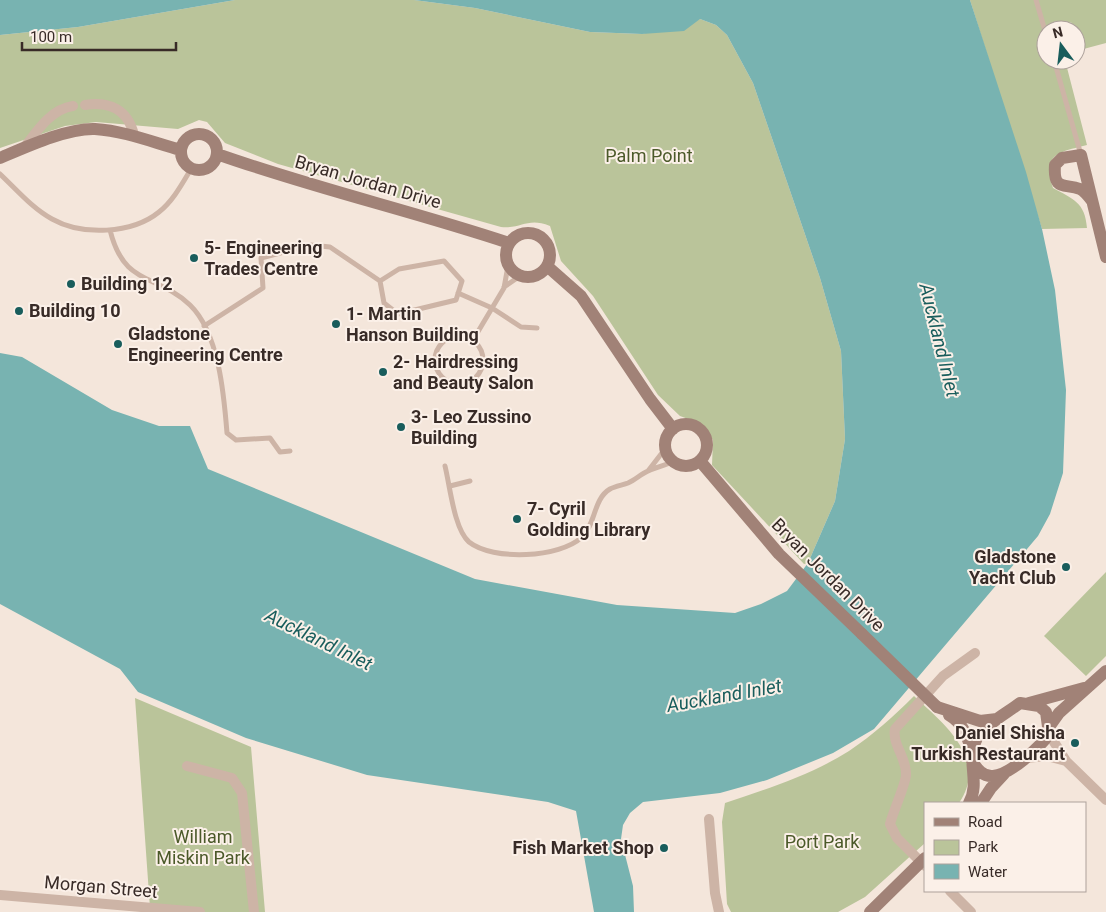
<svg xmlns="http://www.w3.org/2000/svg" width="1106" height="912" font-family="Roboto,sans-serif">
  <rect width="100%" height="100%" fill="#f4e6db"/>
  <path fill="#bac49a" d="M235,0H414L475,8L590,32L642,34L700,19L716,25L727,35L753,83L820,278L841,351L845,439L835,501L808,563L804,564L712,465L713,440L702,424L680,416L658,395L593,296L561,261L550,226C527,217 523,229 501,227L278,164L225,143L207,122L199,120L178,129L96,122L65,126L0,148V35L78,27Z
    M970,0H1106V43L1076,51V30H1046V60H1065L1087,145C1059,152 1041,154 1053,188C1073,199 1085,202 1087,228L1042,229Z
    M1106,572V656L1086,676L1044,636Z
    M914,696C944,724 989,759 959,803H925V843L865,897L838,912H731L727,904L722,822L725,803C767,789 811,775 849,751C873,735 894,716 914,696Z
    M135,698L251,747L265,912H199L150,908Z"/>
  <path fill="#78b3b1" d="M0,0H235L78,27L0,35Z
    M414,0H970L1026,172L1042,229L1055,290L1066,390L1063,473L1050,514L1038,536L874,729L833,753L767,780L720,793L643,802L630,813L623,825L621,839L633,886L634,912H594L576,811L548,802L367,775L246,738L138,692L120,669L0,604V353L22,357L112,410L159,426H190L208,469L475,579L617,605L735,613L761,604L787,591L808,563L835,501L845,439L841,351L820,278L753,83L727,35L716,25L700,19L684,31L642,34L590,32L475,8Z"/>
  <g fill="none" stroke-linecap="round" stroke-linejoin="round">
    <path stroke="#cdb4a6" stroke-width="5" d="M1036,0L1046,34
      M1054,60L1081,155
      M0,174C17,190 32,208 52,219C82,236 132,234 159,212C173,201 182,184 191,169
      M110,230C124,287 156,273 190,305C219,333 224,395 227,433L236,440L270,438L280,452L290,451
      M504,287L520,276
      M458,293L492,308L521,327L537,328
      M204,326L263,288L261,258L311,245L330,247L380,281L384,303L398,314L456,300L462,281L444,261L399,269L380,281
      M435 360a24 24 0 1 1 48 0a24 24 0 1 1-48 0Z
      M473,340L504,288L508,266
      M445,466C450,486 454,529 469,542C493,561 560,558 582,537C596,524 593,499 610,489C615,486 623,485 628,483C635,480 641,474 648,471C656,467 665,465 673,462
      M648,471L665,449
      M450,486L470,481"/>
    <path stroke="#cdb4a6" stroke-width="10" d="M85,105C110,101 128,110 134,135
      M24,148C37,131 51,109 73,106
      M1049,734L1066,761L1106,800
      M1026,758L1047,756L1066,761
      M187,766L232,778L242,793L254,912
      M709,819L715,893L719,912
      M925,866L897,838L890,824C893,812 906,783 906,775C907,758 892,745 895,729L943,676L975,653
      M950,891L971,912
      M0,895L200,912"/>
    <path stroke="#a18277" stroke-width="12" d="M181 152a18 18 0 1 1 36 0a18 18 0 1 1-36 0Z
      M217,154C313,188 413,211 509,243
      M0,158C26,147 67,128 95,129C125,131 152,142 181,150
      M1092,201C1089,197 1084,191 1080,189C1065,183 1053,192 1055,165L1062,158L1081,155L1106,257
      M506 255a22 22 0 1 1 44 0a22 22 0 1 1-44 0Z
      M547,266L581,296L650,399L673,429
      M665 445a21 21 0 1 1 42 0a21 21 0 1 1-42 0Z
      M700,461L779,554L862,634
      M1029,703L1084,688
      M937,707L980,721L997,719
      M949,715C964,724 967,736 972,752
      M1049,727L1059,713L1106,671
      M969,803C981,782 965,759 977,738C986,724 1007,713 1020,703L1039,706L1046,712L1049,734C1040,747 1010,775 993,776C983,777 977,769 972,761
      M981,803L991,788L1004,774
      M870,912L925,858"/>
    <path stroke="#a18277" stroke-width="12" d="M862,634L937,707"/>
  </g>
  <g fill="#195d5c" stroke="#fbf0e8" stroke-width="2">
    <circle cx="194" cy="258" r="5"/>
    <circle cx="71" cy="284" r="5"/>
    <circle cx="19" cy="311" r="5"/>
    <circle cx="336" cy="324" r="5"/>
    <circle cx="118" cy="344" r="5"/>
    <circle cx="383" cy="372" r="5"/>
    <circle cx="401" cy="427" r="5"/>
    <circle cx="517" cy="519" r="5"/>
    <circle cx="1066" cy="567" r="5"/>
    <circle cx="1075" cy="743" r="5"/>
    <circle cx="664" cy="848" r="5"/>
  </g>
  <g text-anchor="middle" stroke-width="4" stroke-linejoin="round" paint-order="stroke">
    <g font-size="18" fill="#4b5929" stroke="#fbf0e8">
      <text x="649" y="162">Palm Point</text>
      <text x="203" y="843">William<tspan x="203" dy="21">Miskin Park</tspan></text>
      <text x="822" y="848">Port Park</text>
    </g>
    <g font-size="18" fill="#382b27" stroke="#fbf0e8">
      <text transform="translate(368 182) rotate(16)" y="6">Bryan Jordan Drive</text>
      <text transform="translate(828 575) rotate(45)" y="6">Bryan Jordan Drive</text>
      <text transform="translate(101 887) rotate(5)" y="6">Morgan Street</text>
    </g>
    <g font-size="18" font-weight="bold" fill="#382b27" stroke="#fbf0e8" text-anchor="start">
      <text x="204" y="254">5- Engineering<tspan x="204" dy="21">Trades Centre</tspan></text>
      <text x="81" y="290">Building 12</text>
      <text x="29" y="317">Building 10</text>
      <text x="346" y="320">1- Martin<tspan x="346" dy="21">Hanson Building</tspan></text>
      <text x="128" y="340">Gladstone<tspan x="128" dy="21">Engineering Centre</tspan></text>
      <text x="393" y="368">2- Hairdressing<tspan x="393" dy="21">and Beauty Salon</tspan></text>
      <text x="411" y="423">3- Leo Zussino<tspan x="411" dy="21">Building</tspan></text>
      <text x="527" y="515">7- Cyril<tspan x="527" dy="21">Golding Library</tspan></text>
      <text x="1056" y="563" text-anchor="end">Gladstone<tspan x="1056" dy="21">Yacht Club</tspan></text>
      <text x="1065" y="739" text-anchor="end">Daniel Shisha<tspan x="1065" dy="21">Turkish Restaurant</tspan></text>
      <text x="654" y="854" text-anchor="end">Fish Market Shop</text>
    </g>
    <g font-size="19" font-style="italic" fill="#195d5c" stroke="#fbf0e8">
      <text transform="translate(940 340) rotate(76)" y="7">Auckland Inlet</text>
      <text transform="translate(319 639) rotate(26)" y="7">Auckland Inlet</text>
      <text transform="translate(724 695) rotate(-10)" y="7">Auckland Inlet</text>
    </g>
  </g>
  <rect x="924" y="802" width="162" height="90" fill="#fbf0e8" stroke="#ada19b"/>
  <rect x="934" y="818" width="25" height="8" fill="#a18277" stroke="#ada19b"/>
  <text x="968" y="827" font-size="15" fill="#382b27">Road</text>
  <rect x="934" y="840" width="25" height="15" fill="#bac49a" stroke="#ada19b"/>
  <text x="968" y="852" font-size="15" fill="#382b27">Park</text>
  <rect x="934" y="864" width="25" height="15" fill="#78b3b1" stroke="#ada19b"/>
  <text x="968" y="877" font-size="15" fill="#382b27">Water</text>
  <g transform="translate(1061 45) rotate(345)"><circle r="24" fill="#fbf0e8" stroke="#ada19b"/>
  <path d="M0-4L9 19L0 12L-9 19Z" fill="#195d5c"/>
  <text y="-8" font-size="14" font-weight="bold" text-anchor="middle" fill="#382b27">N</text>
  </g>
  <path d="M22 42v8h154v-8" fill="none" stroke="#382b27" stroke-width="2.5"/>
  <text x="30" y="42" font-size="15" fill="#382b27" stroke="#fbf0e8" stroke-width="4" paint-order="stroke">100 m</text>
</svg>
